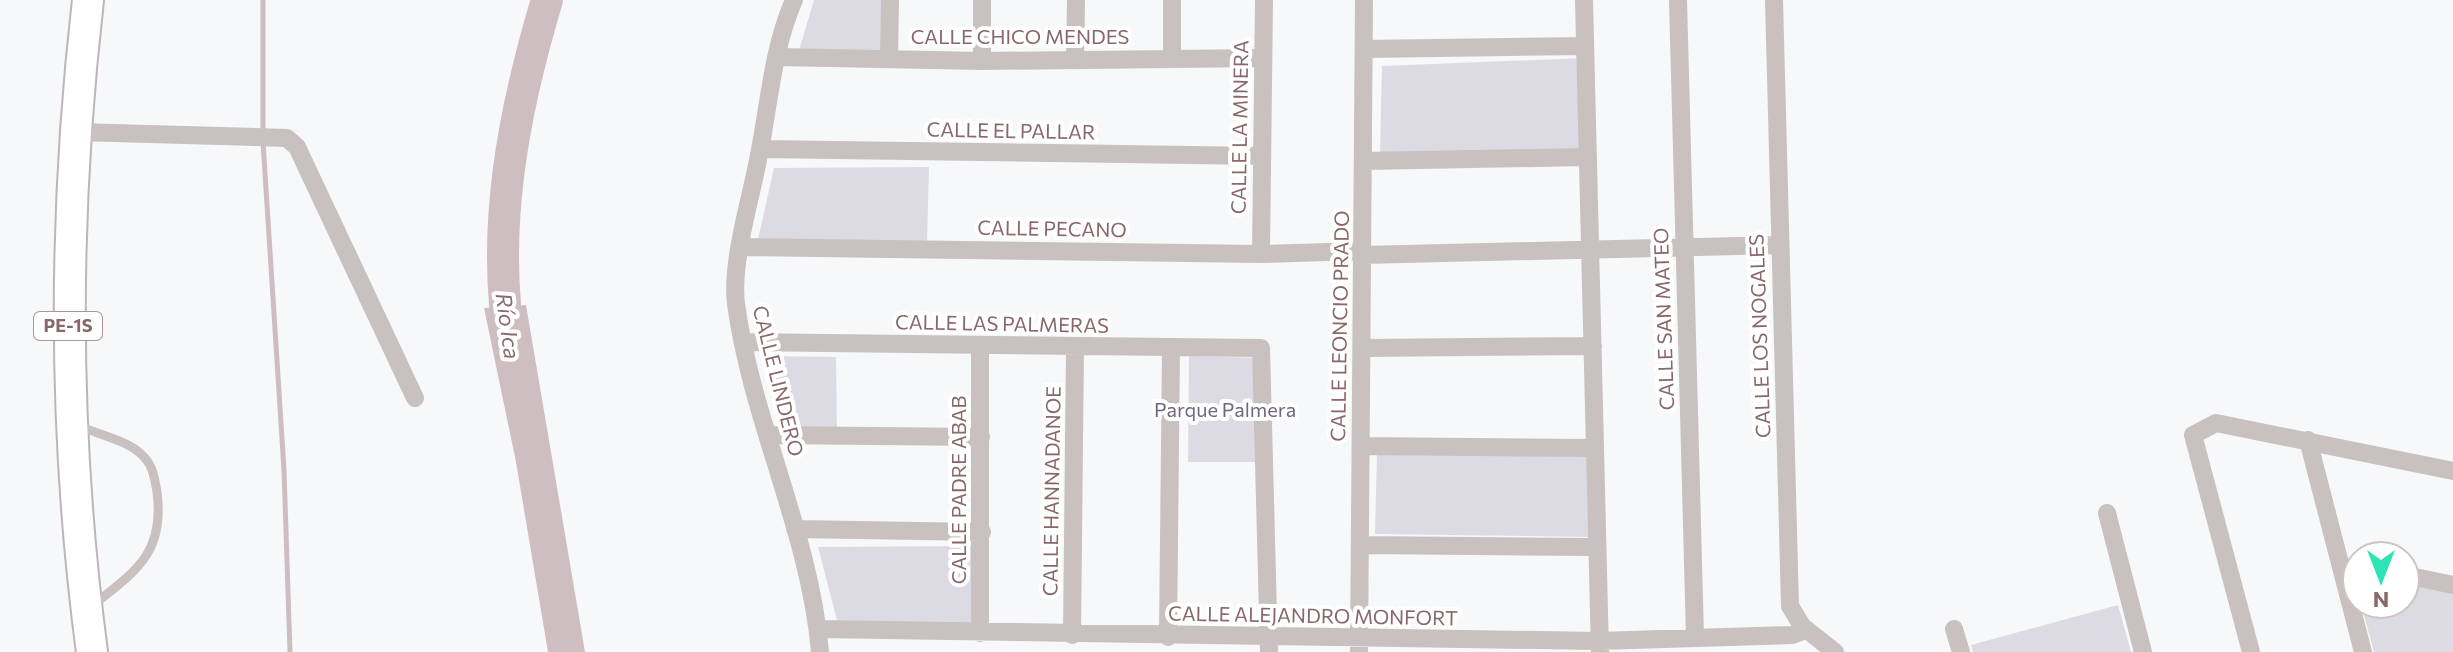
<svg xmlns="http://www.w3.org/2000/svg" width="2453" height="652" font-family="Commissioner,sans-serif">
  <rect width="100%" height="100%" fill="#f7f8fa"/>
  <path fill="#dcdbe4" d="M814,0H888L887,54H798Z
    M1585,58L1587,152H1380L1382,66Z
    M929,167L927,242L758,239L774,168Z
    M766,356L836,357L837,433H785Z
    M1189,356L1262,358L1261,462H1188Z
    M1377,453L1593,455L1596,537L1375,534Z
    M978,546L977,628H839L818,547Z
    M2405,582L2453,591V652H2374L2361,604H2405Z
    M2118,605L2131,652H1973L1971,645Z"/>
  <path fill="#cebec2" d="M526,305L585,652H548L516,462L484,308Z"/>
  <g fill="none" stroke-linecap="round" stroke-linejoin="round">
    <path stroke="#cebec2" stroke-width="5" d="M263,132V0
      M263,142L284,470L290,652"/>
    <path stroke="#cebec2" stroke-width="32" d="M511,350C490,233 513,113 547,0"/>
    <g stroke="#bdb6b6" stroke-width="34">
      <path id="trunk" d="M88,0C63,218 63,435 92,652"/>
    </g>
    <path stroke="#c9c0c0" stroke-width="9" d="M79,426C97,434 126,440 141,454C153,465 154,475 157,492C165,553 136,571 92,606"/>
    <path stroke="#c9c0c0" stroke-width="18" d="M794,0C772,50 769,107 758,160C750,202 731,262 736,304C752,422 810,533 820,652
      M1584,0L1600,652
      M1678,0L1695,637
      M1774,0L1790,606L1802,626L1835,652
      M1364,49L1585,46
      M777,57L982,61L1263,58
      M889,59L890,0
      M1172,59V0
      M1075,60L1076,0
      M982,61V0
      M77,132L287,138L297,147L415,398
      M760,149L1262,156
      M1364,161L1588,157
      M741,247L1261,254L1363,251
      M1261,254L1264,0
      M1363,255L1779,245
      M743,342L1261,348L1269,652
      M980,347V633
      M1362,348L1593,346
      M768,435L981,437
      M2308,440L2363,652
      M1361,446L1595,448
      M2107,513L2143,652
      M795,529L982,532
      M1360,545L1596,547
      M2405,575L2453,585
      M818,629L1598,641L1792,635L1800,632L1802,626
      M1954,629L1961,652
      M1072,635L1075,348
      M1168,637L1171,348
      M1359,652L1364,0
      M2251,652L2193,435L2216,423L2453,471"/>
    <use href="#trunk" stroke="#fff" stroke-width="30"/>
  </g>
  <g text-anchor="middle" stroke-width="8" stroke-linejoin="round" paint-order="stroke">
    <rect fill="#fff" stroke="#ac9597" stroke-width="2" x="34" y="312" width="68" height="28" rx="6"/>
    <g font-size="18" font-weight="bold" fill="#88686a">
      <text x="68" y="332">PE-1S</text>
    </g>
    <g font-size="20" fill="#88686a" stroke="#fff">
      <text x="1020" y="44">CALLE CHICO MENDES</text>
      <text transform="translate(1240 127) rotate(-89)" y="7">CALLE LA MINERA</text>
      <text transform="translate(1011 131) rotate(1)" y="7">CALLE EL PALLAR</text>
      <text transform="translate(1052 229) rotate(1)" y="7">CALLE PECANO</text>
      <text transform="translate(1664 319) rotate(-92)" y="7">CALLE SAN MATEO</text>
      <text transform="translate(1002 324) rotate(1)" y="7">CALLE LAS PALMERAS</text>
      <text transform="translate(1340 326) rotate(-89)" y="7">CALLE LEONCIO PRADO</text>
      <text transform="translate(1760 336) rotate(-92)" y="7">CALLE LOS NOGALES</text>
      <text transform="translate(778 381) rotate(76)" y="7">CALLE LINDERO</text>
      <text transform="translate(959 490) rotate(-90)" y="7">CALLE PADRE ABAB</text>
      <text transform="translate(1052 491) rotate(-89)" y="7">CALLE HANNADANOE</text>
      <text transform="translate(1313 616) rotate(1)" y="7">CALLE ALEJANDRO MONFORT</text>
    </g>
    <g font-size="20" fill="#6f677f" stroke="#fff">
      <text x="1225" y="417">Parque Palmera</text>
    </g>
    <g font-size="22" font-style="italic" fill="#8b6970" stroke="#fff">
      <text transform="translate(508 326) rotate(82)" y="8">Río Ica</text>
    </g>
  </g>
  <g transform="translate(2381 580) rotate(180)"><circle r="38" fill="#ffffff" stroke="#cfc3c3" stroke-width="2"/>
  <path d="M0-6L14 30L0 20L-14 30Z" fill="#2de4b6"/>
  <text y="-12" font-size="22" font-weight="bold" text-anchor="middle" fill="#88686a">N</text>
  </g>
</svg>
